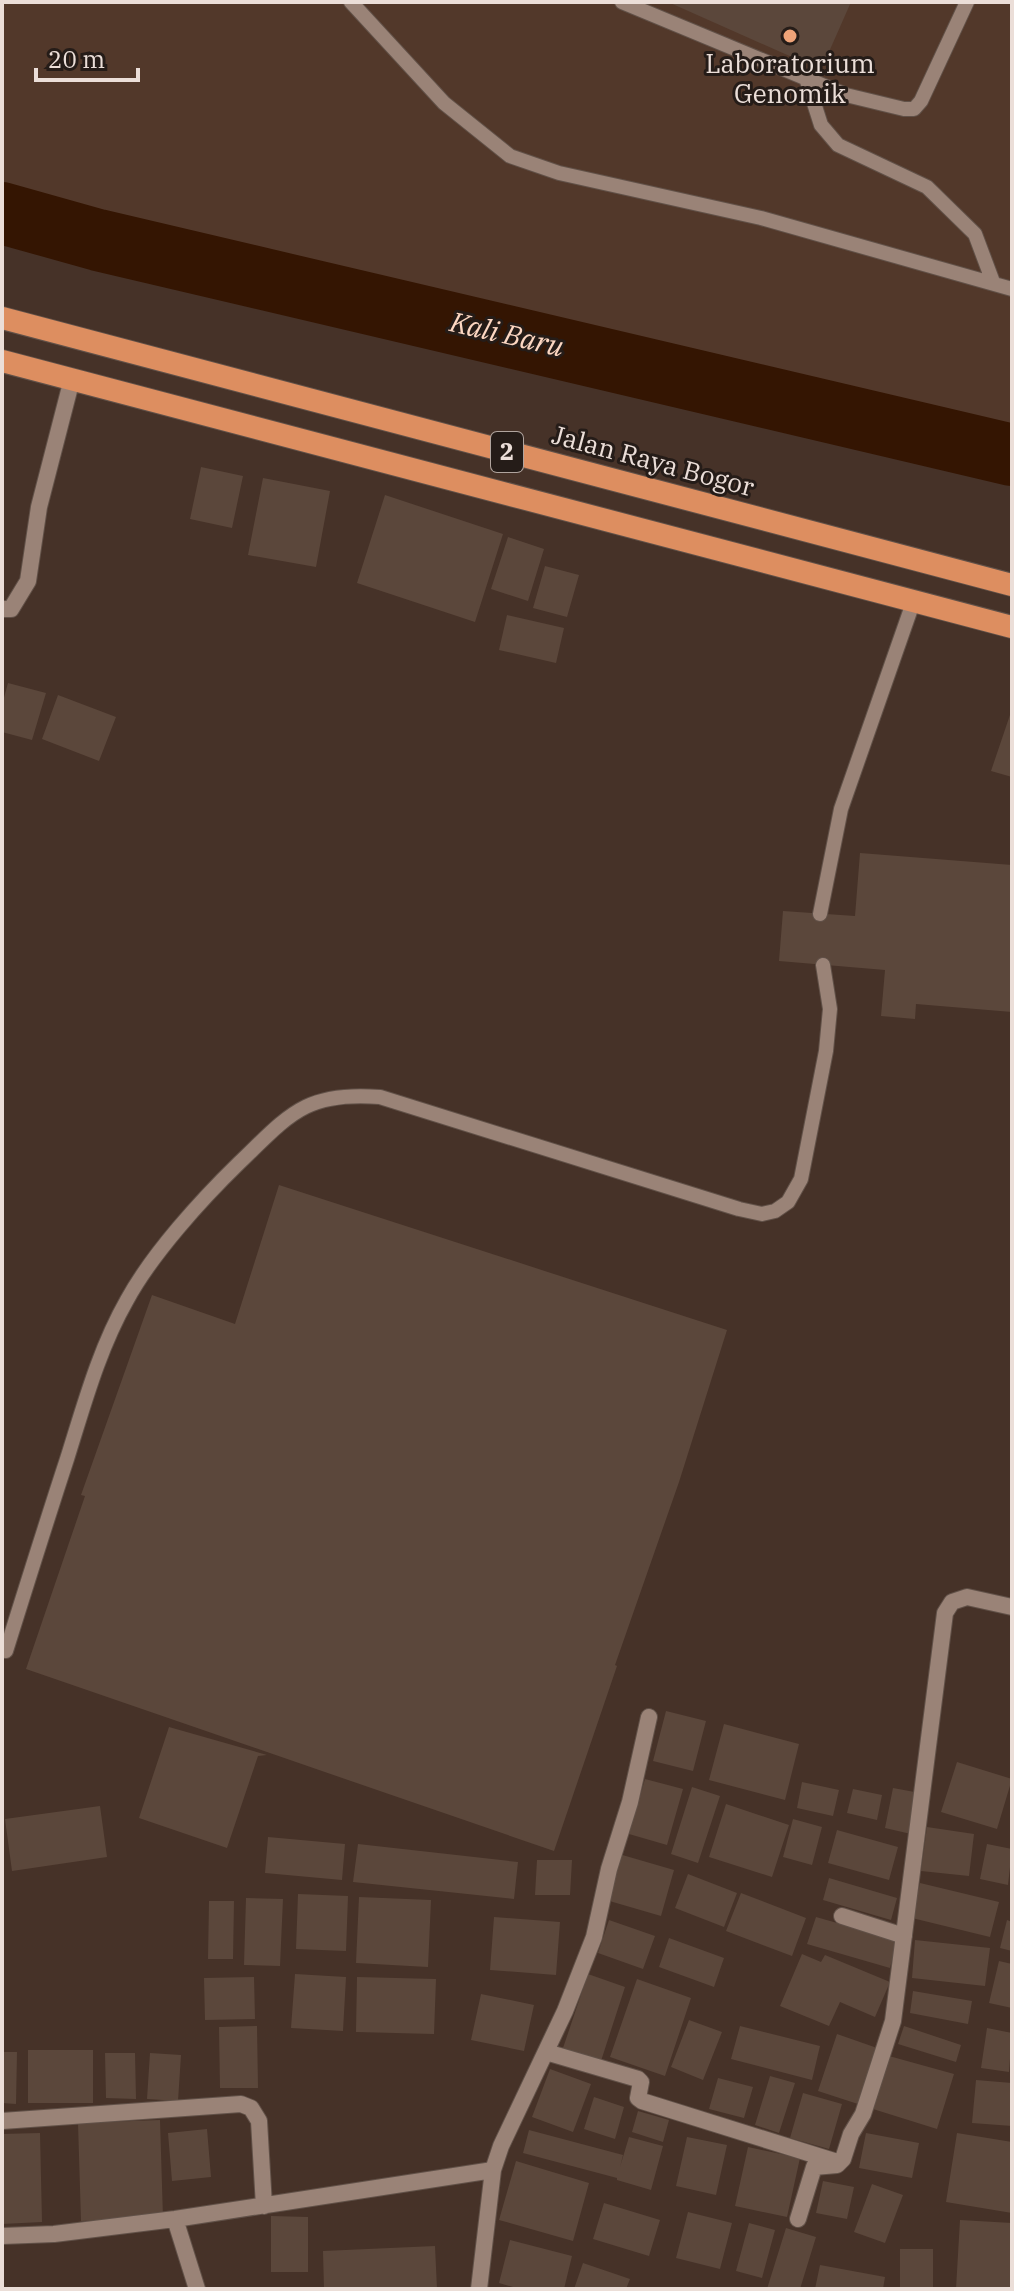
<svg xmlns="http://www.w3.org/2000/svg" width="1014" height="2291" font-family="'IBM Plex Serif',serif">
  <rect width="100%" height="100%" fill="#463228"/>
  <path fill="#52382a" d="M2,2H1012V478L2,221Z"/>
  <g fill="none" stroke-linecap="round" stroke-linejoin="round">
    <path stroke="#341502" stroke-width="62" d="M2,213L98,240L1012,455"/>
  </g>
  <path fill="#5b473b" d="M668,2H851L821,70Z
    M201,467L243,476L232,528L190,519Z
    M263,478L330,491L316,567L248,555Z
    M385,495L503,534L475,622L357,583Z
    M508,537L544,549L528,601L491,589Z
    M545,566L579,575L567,617L533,608Z
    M507,615L564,628L556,663L499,650Z
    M8,683L46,693L32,740L2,732V705Z
    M58,695L116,717L99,761L42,739Z
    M1012,709V777L991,771Z
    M860,853L1012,865V1012L916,1004L915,1019L881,1016L885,970L779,961L783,911L855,916Z
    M279,1185L727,1330L679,1482L615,1665L617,1666L554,1851L26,1669L85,1496L81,1495L152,1295L235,1324Z
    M666,1711L706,1721L693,1771L653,1761Z
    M724,1724L799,1744L785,1800L709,1780Z
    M169,1727L267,1755L258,1756L227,1848L139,1818Z
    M957,1762L1012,1779L997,1829L941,1812Z
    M645,1779L683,1789L667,1845L629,1834Z
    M802,1782L839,1790L833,1816L797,1808Z
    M692,1787L720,1796L698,1863L671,1854Z
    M893,1788L920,1793L911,1834L885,1828Z
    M853,1789L882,1795L877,1820L847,1813Z
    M726,1804L789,1825L772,1877L709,1857Z
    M100,1806L107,1857L12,1871L5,1819Z
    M793,1819L822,1827L812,1865L783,1857Z
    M927,1827L974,1834L969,1876L921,1871Z
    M837,1830L898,1847L889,1880L828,1863Z
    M268,1837L345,1844L342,1880L265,1873Z
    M358,1844L518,1862L514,1899L353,1882Z
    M987,1844L1012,1849L1008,1885L980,1879Z
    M619,1854L674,1870L661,1916L606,1900Z
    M537,1860H572L570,1895H535Z
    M688,1874L737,1893L724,1927L675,1908Z
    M829,1878L897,1898L891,1920L823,1900Z
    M920,1883L999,1902L990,1937L912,1918Z
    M741,1893L806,1918L792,1956L726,1931Z
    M298,1894L348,1896L346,1951L296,1949Z
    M359,1897L431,1900L428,1967L356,1963Z
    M246,1898L283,1899L280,1966L244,1965Z
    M209,1901H234L233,1959H208Z
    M494,1917L560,1922L556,1975L490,1970Z
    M816,1917L897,1940L890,1968L807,1944Z
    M609,1920L655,1936L643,1969L598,1953Z
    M1007,1920L1012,1922V1951L1000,1948Z
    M669,1938L724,1958L714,1987L659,1967Z
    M915,1940L990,1948L985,1986L912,1978Z
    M802,1954L821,1962L825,1955L890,1982L875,2017L840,2002L829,2026L780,2006Z
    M999,1961L1012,1964V2008L989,2003Z
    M295,1974L346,1977L343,2031L291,2028Z
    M588,1974L625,1987L601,2061L563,2048Z
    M254,1977L255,2019L205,2020L204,1978Z
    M357,1977L436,1979L434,2034L356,2032Z
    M637,1979L691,1998L665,2076L610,2057Z
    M913,1991L972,2001L968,2024L910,2013Z
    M481,1994L534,2005L524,2051L471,2040Z
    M689,2020L722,2032L703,2080L671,2067Z
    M257,2026L258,2088H220L219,2027Z
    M740,2026L820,2046L812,2080L731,2059Z
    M904,2026L961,2045L956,2062L898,2044Z
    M987,2028L1012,2033L1009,2072L981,2068Z
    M837,2034L880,2049L861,2105L818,2091Z
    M28,2050H93V2103H28Z
    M2,2052H17L16,2104L2,2103Z
    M105,2053H135L136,2099L106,2098Z
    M150,2053L181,2055L178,2101L147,2099Z
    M889,2056L954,2074L937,2129L873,2109Z
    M550,2069L591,2084L573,2132L532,2117Z
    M770,2076L795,2083L779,2133L755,2125Z
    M718,2078L753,2087L744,2118L709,2109Z
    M976,2080L1012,2083V2126L972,2123Z
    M803,2093L842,2104L829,2149L790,2138Z
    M594,2097L624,2107L615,2139L584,2129Z
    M638,2111L669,2120L663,2142L632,2132Z
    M160,2120L163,2218L81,2221L78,2123Z
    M207,2129L211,2177L172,2181L168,2133Z
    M529,2130L623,2155L620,2167L629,2137L663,2146L651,2190L617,2180V2178L523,2153Z
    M40,2133L42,2222L2,2224V2134Z
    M866,2133L919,2143L912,2178L859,2168Z
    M957,2133L1012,2142V2213L946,2202Z
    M687,2137L727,2145L716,2195L676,2186Z
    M748,2147L800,2158L787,2217L735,2206Z
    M516,2161L589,2183L573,2241L499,2220Z
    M823,2181L854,2187L847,2219L816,2213Z
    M872,2184L903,2195L885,2243L854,2232Z
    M604,2203L660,2220L649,2256L593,2239Z
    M688,2212L732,2223L720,2269L676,2258Z
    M271,2216L308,2217V2272H271Z
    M960,2220L1012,2223V2289H956Z
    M749,2223L775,2230L762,2278L736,2271Z
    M786,2228L816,2237L800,2289H767Z
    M510,2240L572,2256L564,2289H520L499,2283Z
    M435,2246L437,2289H324L323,2251Z
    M900,2249H933V2289H900Z
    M583,2263L630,2279L626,2289H574Z
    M820,2265L885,2277L883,2289H815Z"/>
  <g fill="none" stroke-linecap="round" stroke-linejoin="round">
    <g stroke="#615148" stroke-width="16">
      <path id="service" d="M351,2L444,103L510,156L559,173L761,218L1012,289
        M622,2L846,95L904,109H914L921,101L967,2
        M806,78L821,125L838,145L927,187L975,234L993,282
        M820,914L841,809L914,600
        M6,1651C26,1587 46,1523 67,1459C84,1405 99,1349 127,1300C152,1254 201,1200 239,1163C289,1115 305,1091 380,1097L739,1209L762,1214L775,1211L788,1202L801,1179L826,1051L830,1009L823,965"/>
    </g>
    <g stroke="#615148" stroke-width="18">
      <path id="minor" d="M2,609H11L28,581L39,507L72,379
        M842,1916L904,1936
        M546,2052L638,2079L641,2082L638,2098L642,2101L834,2161
        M2,2121L241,2104L251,2108L259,2121L264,2206
        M175,2219L197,2289
        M798,2219L814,2167L837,2165L843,2159L851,2134L863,2114L893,2021L945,1613L952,1602L967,1597L1012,1607
        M2,2236L54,2234L175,2219L493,2170
        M479,2289L493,2170L501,2146L565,2011L594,1937L609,1869L630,1802L649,1717"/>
    </g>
    <g stroke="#615148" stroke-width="24">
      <path id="trunk" d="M2,318L1012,585
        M2,361L1012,627"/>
    </g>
    <use href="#service" stroke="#9a8377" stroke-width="14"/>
    <use href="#minor" stroke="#9a8377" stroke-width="16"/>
    <use href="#trunk" stroke="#dd8e60" stroke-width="22"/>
  </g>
  <circle fill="#efa378" stroke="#251c18" stroke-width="3" cx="790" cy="36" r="8"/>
  <g text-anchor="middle" stroke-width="6" stroke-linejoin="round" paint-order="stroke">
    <rect fill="#251c18" stroke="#b0a49e" stroke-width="2" x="491" y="432" width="32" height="40" rx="6"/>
    <g font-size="24" font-weight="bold" fill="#ebded8">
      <text x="507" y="460">2</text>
    </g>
    <g font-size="26" fill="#ebded8" stroke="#251c18">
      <text x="790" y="73">Laboratorium<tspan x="790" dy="30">Genomik</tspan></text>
    </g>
    <g font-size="26" fill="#ebded8" stroke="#251c18">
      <text transform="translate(653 461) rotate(15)" y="9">Jalan Raya Bogor</text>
    </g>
    <g font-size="28" font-style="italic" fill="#fdd7c2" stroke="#251c18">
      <text transform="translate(507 334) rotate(13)" y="10">Kali Baru</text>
    </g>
  </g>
  <rect width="1014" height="2291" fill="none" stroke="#ebded8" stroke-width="8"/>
  <path d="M36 68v12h102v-12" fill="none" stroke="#ebded8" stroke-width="4"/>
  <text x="48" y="68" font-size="24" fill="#ebded8" stroke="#251c18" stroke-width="6" paint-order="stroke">20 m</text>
</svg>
